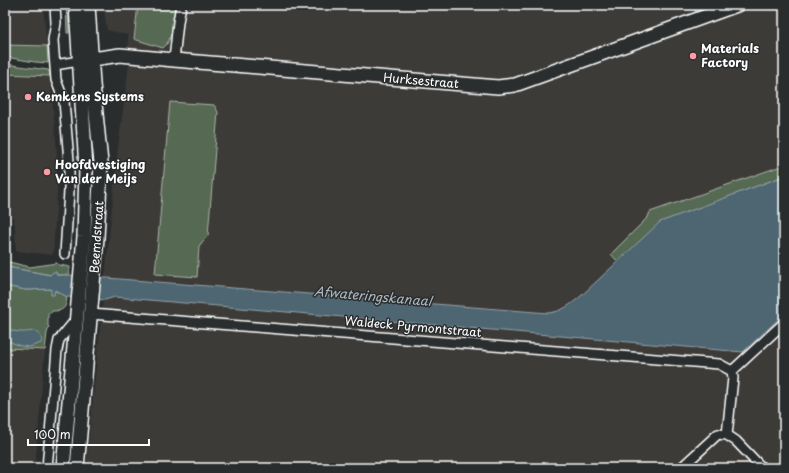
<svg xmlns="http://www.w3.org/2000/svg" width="789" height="473" font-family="'Playpen Sans',sans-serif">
  <rect width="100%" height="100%" fill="#2a2d2e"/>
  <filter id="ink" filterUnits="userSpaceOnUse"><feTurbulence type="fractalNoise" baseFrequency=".025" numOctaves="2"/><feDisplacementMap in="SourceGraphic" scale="8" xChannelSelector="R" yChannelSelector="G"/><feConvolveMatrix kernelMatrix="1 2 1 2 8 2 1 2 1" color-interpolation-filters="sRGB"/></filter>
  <g filter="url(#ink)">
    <path fill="#3d3b38" d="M5,5H43L47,46L5,45Z
      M103,5H784V468H86L118,148L129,64L128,35L107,30Z
      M5,74L50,76L56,139L57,167V192L53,255L16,251L15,225L5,189Z
      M8,348L45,350L35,468H5V352Z"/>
    <path fill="#576953" stroke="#abb4a9" d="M66,5H68L69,33H67Z
      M138,5H175C174,16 173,41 163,48L134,39Z
      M698,5H703L705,7L707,5H717L696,13L694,9Z
      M5,45L47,46L48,63L35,62L5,57Z
      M5,64L48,70L49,71L50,76L5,74Z
      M170,102L214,105L218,112L208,235L199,246L197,277L155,274Z
      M784,165V176L664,221L618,262L611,254L648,217L650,212Z
      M5,261L30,267L57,263L59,265L70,267L69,275H59L57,276L12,268L7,267L8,265L5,266Z
      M5,286L26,290L51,289L54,294V290L67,297C66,309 63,311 52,311L51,313H48V326L49,327L47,333L45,350L8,348L5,352Z"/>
    <path fill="#4d6672" stroke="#94a3aa" d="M784,176V314L743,352L115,297L105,300L67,297L55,290L54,295H51V289L26,290L5,286V266L6,265L12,268L50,275L53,272H56L58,276V275H69L548,313C562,312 571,304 581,296L660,222Z
      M5,219L8,238L5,254Z
      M5,329C10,330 16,332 21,332C31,333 39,326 42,341L41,343L30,347L21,346L5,340Z"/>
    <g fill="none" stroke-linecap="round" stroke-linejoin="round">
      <g stroke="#fff" stroke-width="12">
        <path id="street" d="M55,5L56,23L53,40L56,80L64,101L69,161V191L65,254
          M174,60L178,22L181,5
          M55,65L79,61
          M91,314L719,364L732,371
          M732,371L733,378L727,435L736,441L762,468
          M732,371L784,323
          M47,468L57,350L59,340L78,317
          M681,468L718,434L727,435"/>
      </g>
      <g stroke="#fff" stroke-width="16">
        <path id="secondary" d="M79,61L120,55L174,60L498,87L515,85L737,5
          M63,468L84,237L86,169L76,5
          M77,468L97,238L101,163L93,84L88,5"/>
      </g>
      <use href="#street" stroke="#2a2d2e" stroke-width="9"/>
      <use href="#secondary" stroke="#2a2d2e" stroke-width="13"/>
    </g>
  </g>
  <g fill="#ff9aa2" stroke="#2a2d2e" stroke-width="1.5">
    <circle cx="693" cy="56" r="4"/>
    <circle cx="28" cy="97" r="4"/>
    <circle cx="47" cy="172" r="4"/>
  </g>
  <g text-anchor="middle" stroke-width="3" stroke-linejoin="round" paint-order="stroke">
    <g font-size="12" font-weight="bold" fill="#fff" stroke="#2a2d2e" text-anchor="start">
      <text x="701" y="53">Materials<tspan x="701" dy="14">Factory</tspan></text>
      <text x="36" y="101">Kemkens Systems</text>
      <text x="55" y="169">Hoofdvestiging<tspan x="55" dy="14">Van der Meijs</tspan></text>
    </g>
    <g font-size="12" fill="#fff" stroke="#2a2d2e">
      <text transform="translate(421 81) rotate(5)" y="4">Hurksestraat</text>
      <text transform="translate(97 237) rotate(-86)" y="4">Beemdstraat</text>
      <text transform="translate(413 327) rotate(5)" y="4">Waldeck Pyrmontstraat</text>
    </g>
    <g font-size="13" font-style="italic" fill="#afbac0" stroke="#2a2d2e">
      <text transform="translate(373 296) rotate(5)" y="5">Afwateringskanaal</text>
    </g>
  </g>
  <rect width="789" height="473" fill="none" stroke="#2a2d2e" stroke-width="20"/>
  <rect x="10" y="10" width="769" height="453" fill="none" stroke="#fff" stroke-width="1.5" filter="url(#ink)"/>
  <path d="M28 439v6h121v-6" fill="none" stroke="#ffffff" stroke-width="2"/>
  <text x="34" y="439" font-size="12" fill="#ffffff" stroke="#2a2d2e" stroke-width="3" paint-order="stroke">100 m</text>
</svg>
